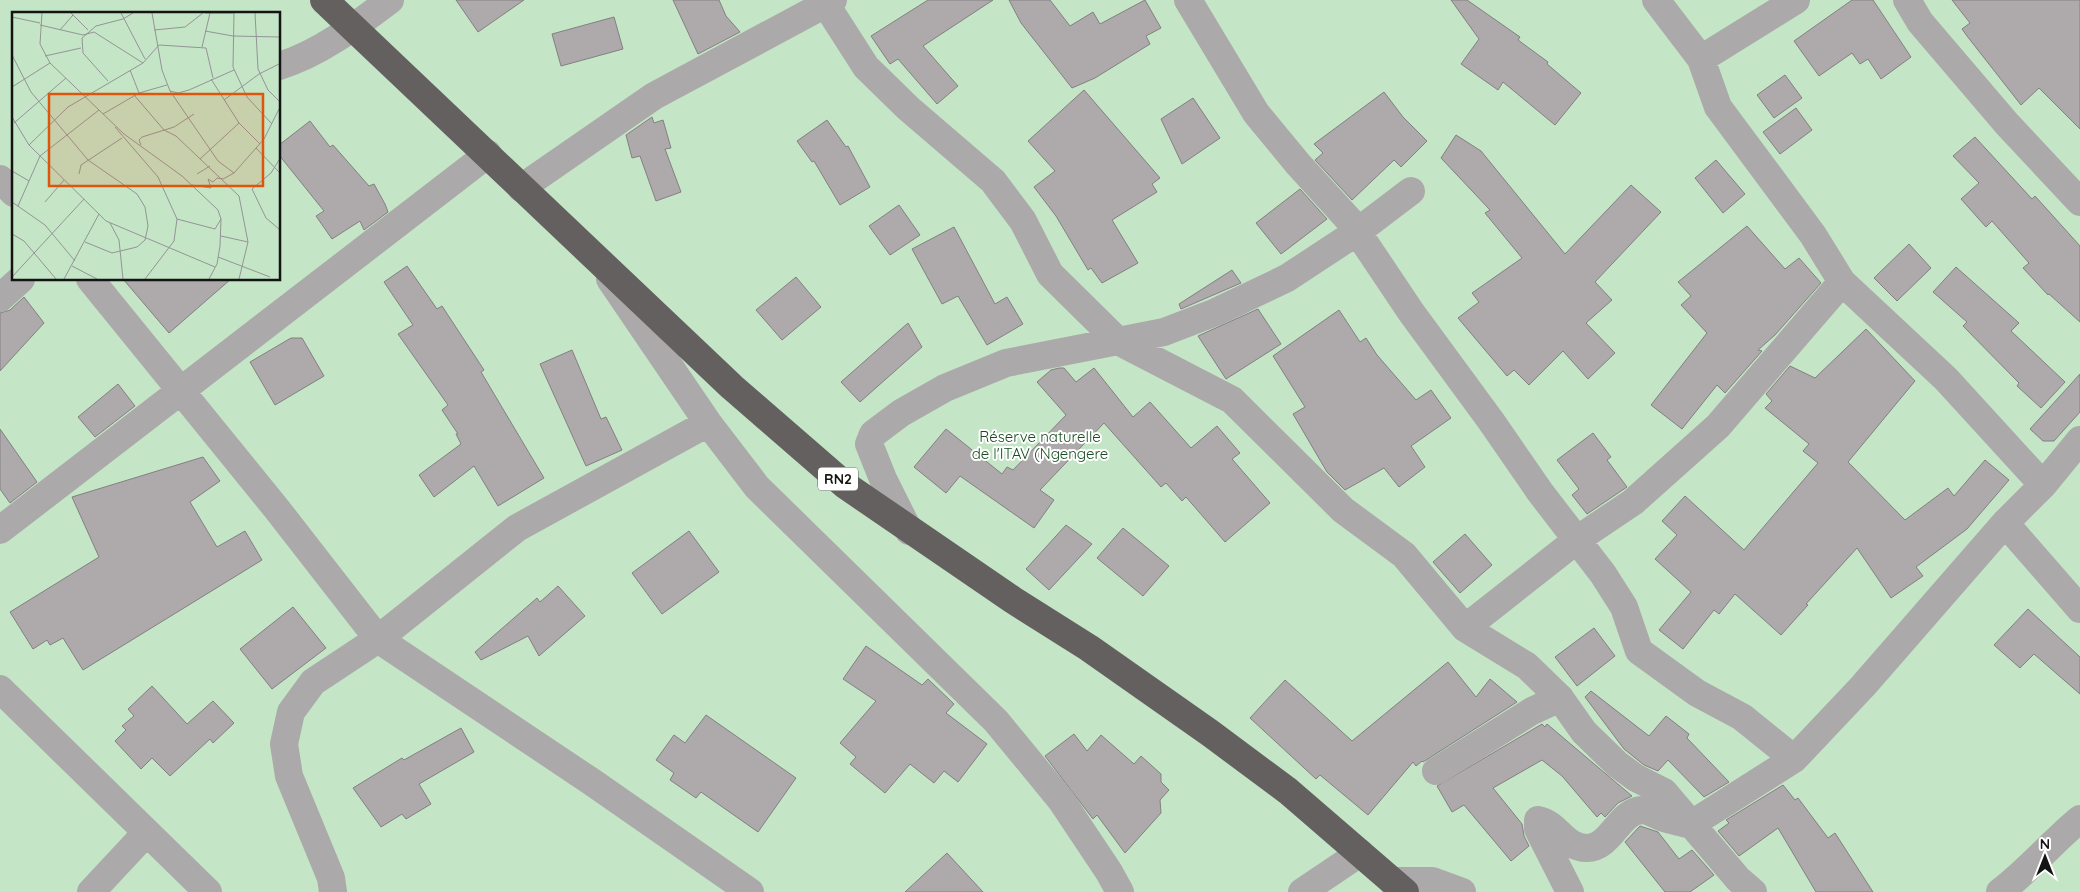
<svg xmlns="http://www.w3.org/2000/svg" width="2080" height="892" font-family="Quicksand,sans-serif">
  <rect width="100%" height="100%" fill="#e9e9ed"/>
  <path fill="#c4e5c6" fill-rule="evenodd" d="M0,0H2080V892H0ZM14,14H279V279H14Z"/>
  <path fill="#aeaaab" stroke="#838081" d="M456,0H524L478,32Z
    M673,0H719L726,16L740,32L698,54Z
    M928,0H993L923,46L958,86L937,104L898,59L890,64L871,36Z
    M1009,0H1050L1070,26L1093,12L1100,24L1145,0L1161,28L1146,36L1150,44L1095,78L1072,88L1021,23Z
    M1451,0H1467L1520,37L1518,40L1548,62L1547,64L1581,93L1555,125L1503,82L1498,90L1461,64L1479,39Z
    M1852,0H1873L1911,57L1881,79L1868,59L1860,64L1852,53L1819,76L1794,41Z
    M1952,0H2080V129L2039,88L2021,105L1967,36L1962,29L1970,23Z
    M614,17L623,49L561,66L552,34Z
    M1785,75L1802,98L1774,118L1757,95Z
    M1084,90L1160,178L1152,184L1157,192L1112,220L1138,263L1102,283L1091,268L1088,270L1056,216L1034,187L1055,171L1028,141Z
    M1384,92L1403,117L1427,141L1401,167L1394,160L1352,200L1315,160L1323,153L1314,144Z
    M1193,98L1220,138L1182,164L1161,119Z
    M1796,108L1812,130L1780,154L1763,132Z
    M652,117L654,123L663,120L671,148L665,149L681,192L656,201L640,156L632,158L626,135Z
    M827,120L846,147L848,146L870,187L840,205L814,161L812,162L797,141Z
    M310,121L330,147L333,145L369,186L374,184L385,204L388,212L364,230L360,221L332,239L316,216L324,211L279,155V145Z
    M1456,135L1481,151L1565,254L1631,185L1661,212L1595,282L1612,300L1586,323L1615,353L1588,379L1563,351L1529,385L1514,370L1507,376L1458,318L1479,302L1472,293L1522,258L1485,213L1490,210L1441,158Z
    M1975,137L2032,199L2035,196L2080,246V322L2049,294L2048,295L2023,268L2029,263L1992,221L1986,227L1961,199L1979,183L1953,156Z
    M1716,160L1745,194L1723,213L1695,178Z
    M1300,189L1327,219L1281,254L1256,223Z
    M899,205L920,235L890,255L869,226Z
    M1747,226L1785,269L1799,258L1821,283L1775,335L1758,350L1762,351L1725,393L1717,385L1682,429L1651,405L1707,333L1681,305L1691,296L1678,282Z
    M954,227L995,304L1007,297L1023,324L987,345L958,296L942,304L912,249Z
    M1909,244L1931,268L1897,301L1874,278Z
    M407,266L437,309L442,306L484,370L481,372L544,478L498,506L474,466L434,497L419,475L461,444L456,434H458L442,410L448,405L398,334L413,325L384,282Z
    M1956,267L2019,323L2011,331L2065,382L2041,408L2017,386L2019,383L1963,326L1967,322L1933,292Z
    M1232,270L1241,283L1181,309L1179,304Z
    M796,277L821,307L782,340L756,310Z
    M123,279H231L169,333Z
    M24,297L44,323L0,371V313L10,310Z
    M1258,309L1281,344L1226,379L1198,336Z
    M1339,310L1360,342L1366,338L1377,355L1416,400L1431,390L1451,418L1411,446L1425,467L1399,487L1384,468L1345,490L1327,472L1293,414L1305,407L1273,356Z
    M908,323L922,347L860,402L841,382Z
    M1866,329L1915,381L1848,462L1905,520L1948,488L1954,496L1985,460L2009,480L1967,529L1916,567L1923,576L1891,598L1857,548L1806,604L1808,605L1781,635L1735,594L1719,614L1714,610L1683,649L1659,630L1691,592L1655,559L1677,535L1662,521L1685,496L1744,550L1818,463L1803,451L1809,444L1765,408L1772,401L1766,394L1790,366L1815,378Z
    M291,338H302L324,376L275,405L250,362Z
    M572,350L601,419L606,417L622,450L586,466L540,364Z
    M1059,368H1064L1076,382L1094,368L1133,417L1150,402L1191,448L1217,426L1240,453L1232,459L1270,503L1225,542L1186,497L1182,501L1166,483L1161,487L1104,423L1040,490L1054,500L1034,528L960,476L946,493L914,467L946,429L1002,474L1007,467L1013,470L1066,415L1037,382L1051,370Z
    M2080,374V412L2054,441H2043L2030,429Z
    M118,384L135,406L95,437L78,417Z
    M0,429L37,482L10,503L0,489Z
    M1593,433L1611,457L1607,460L1627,487L1587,514L1572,495L1579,489L1557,460Z
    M203,457L220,481L190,502L217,547L245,531L262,560L83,670L63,638L50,645L47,640L33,649L10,612L99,557L72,497Z
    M1066,525L1092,544L1049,590L1026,569Z
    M1123,528L1169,566L1143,596L1097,558Z
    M689,531L719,572L662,614L632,573Z
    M1465,534L1492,565L1460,593L1433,562Z
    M558,586L585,616L539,656L528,636L481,660L475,652L537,598L540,602Z
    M293,607L326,648L272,689L240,649Z
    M2028,609L2080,657V694L2034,654L2020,668L1994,645Z
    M1594,628L1615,656L1577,686L1555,657Z
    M866,646L922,685L928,679L954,704L946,713L987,744L958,782L944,771L934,783L910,764L885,793L850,764L856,757L840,743L876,701L843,679Z
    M1448,662L1476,697L1490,679L1517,702L1423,762L1422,761L1416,766L1413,762L1368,815L1320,775L1316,779L1250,718L1285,680L1352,741Z
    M152,686L187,724L213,701L234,723L213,743L210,739L170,776L152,758L141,769L115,741L126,730L122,726L134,716L128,709Z
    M1591,691L1649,736L1666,716L1689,734L1687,738L1729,782L1704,797L1668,760L1658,771L1644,765L1624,749L1585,697Z
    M706,715L796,778L758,832L701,792L696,798L670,780L674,773L656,760L674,735L685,743Z
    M1542,724L1545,727L1547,724L1632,796L1618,803L1605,817L1601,813L1597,817L1562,776L1542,760L1493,788L1522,824L1524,836L1529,846L1511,861L1464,805L1452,812L1437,786Z
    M461,728L474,752L419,784L431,804L406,819L402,814L381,827L353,788L402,758L404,760Z
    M1074,734L1087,751L1101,735L1134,764L1141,756L1161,774V782L1169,790L1160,800L1161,813L1125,853L1097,815L1093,819L1045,756Z
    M1783,785L1795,800L1798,798L1828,838L1835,833L1873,892H1816L1778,828L1739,856L1718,831L1729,823L1726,820Z
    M1640,826L1658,832L1679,859L1692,850L1714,875L1690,892H1665L1625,842Z
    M947,853L983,892H905Z"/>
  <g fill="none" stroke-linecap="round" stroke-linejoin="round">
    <path stroke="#aba9a9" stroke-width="28" d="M1188,0L1256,113L1298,164L1350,221L1411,312L1491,421L1540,492L1603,574L1624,607L1639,651L1697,693L1742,717L1794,759
      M1656,0L1701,59L1718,107L1813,235L1842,282L1946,379L2043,485
      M1907,0L1920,22L2007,124L2080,202
      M825,3L866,67L908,108L993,181L1023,221L1050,274L1118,341L1232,400L1343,510L1404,555L1465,628L1527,666L1560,698L1584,732L1617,764L1636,778L1664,792L1738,879L1753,892
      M1701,59L1796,0
      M279,66C319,54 357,25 390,0
      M0,179L14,193
      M521,188L654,96L833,0
      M90,279L276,508L378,639L592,782L750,892
      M610,279L708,423L757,487L996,721L1061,800L1109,872L1120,892
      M0,298L21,279
      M2005,523L2080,609
      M0,530L488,154
      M909,531L883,479L869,444L873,434L901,413L945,388L1006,363L1164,332L1216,312L1287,278L1357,232L1411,191
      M1465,628L1578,539L1633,502L1718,426L1842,282
      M0,689L208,892
      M1436,771L1532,711L1560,698
      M1392,881H1432L1462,892
      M91,892L146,833
      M333,892L331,878L289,776L284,744L291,712L313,682L378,639L517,528L708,423
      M1302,892L1360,853
      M1570,892L1538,829V820C1558,824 1564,848 1587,848C1611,848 1619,811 1642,810C1649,810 1657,816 1664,818C1672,821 1681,822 1690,825L1794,759L1863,686L2005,523L2043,485L2080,440
      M2000,892C2029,870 2052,842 2080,819"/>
    <path stroke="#646060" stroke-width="28" d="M324,0L732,387L845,485L1013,600L1089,648L1210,733L1288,791L1405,892"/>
  </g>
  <g text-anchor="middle" stroke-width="4" stroke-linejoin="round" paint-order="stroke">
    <rect fill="#fff" stroke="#5a5a5b" stroke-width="1" x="818" y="467.5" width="40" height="23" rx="4"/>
    <g font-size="14" font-weight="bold" fill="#141415">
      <text x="838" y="484">RN2</text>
    </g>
    <g font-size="15" fill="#164c1f" stroke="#fff">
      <text x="1040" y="442">Réserve naturelle<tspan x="1040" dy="17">de l'ITAV (Ngengere</tspan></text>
    </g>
  </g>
  <g transform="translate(12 12)">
    <rect width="268" height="268" fill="#e9e9ed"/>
    <path d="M0,1H267V267H0Z" fill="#c4e5c6"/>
    <path fill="none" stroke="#949497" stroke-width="1" d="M30,1L28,32L38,51L112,122L170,164L206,198L209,207L208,234L205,252L197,267M59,1L76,18M109,1L133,47M140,1L150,58L158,79L206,149L222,161M193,1H221M222,1L221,55L235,85L260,112M243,1L246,57L256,78L267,89M0,5L28,11M28,13L71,23L82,20L131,51M48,18L61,3M142,18L173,15L191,1M193,19L221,24L267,25M190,35L198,1M0,43L19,80L76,148L125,182L133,195L136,214L133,228L125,235L100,241L73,230M33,44L69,36M118,58L127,81M199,67L227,111L248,132M96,69L71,41L70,26L84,14L111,7L121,1M0,75L38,51M158,79L166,81L177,78L222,58M122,83L152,118L164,124L227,184L236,230L227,267M212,88L247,62L267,52M91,102L127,81L155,73M0,105L17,133L94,209L203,255M2,111L54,66M103,115L146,165L165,207L162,229L133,267M17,133L56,95L131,51L147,33L194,36L201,66M129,133L127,128L130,125L162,115L182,102M244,136L267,160M188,147L227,111M267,148L259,161L240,177L254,206L267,217M0,159L17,169M67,162L69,153L110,126M185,162L198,154M180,173L199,176L196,167L201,170L205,166L211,167L222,161L252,127L267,97M0,190L33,213L63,249M33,190L52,168M6,194L28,144L87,98M165,207L203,217L209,207M98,211L107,228L111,267M0,222L12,229L44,267M209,224L236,230M206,245L258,265M60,254L85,267M0,265L72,187M52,267L87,202"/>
    <path fill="#dd560c" fill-opacity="0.15" stroke="#dd560c" stroke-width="2.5" d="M37,82H251V174H37Z"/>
    <rect width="268" height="268" fill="none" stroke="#141415" stroke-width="2.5"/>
  </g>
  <g transform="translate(2045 857)" stroke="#ffffff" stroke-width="4" paint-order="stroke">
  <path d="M0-4L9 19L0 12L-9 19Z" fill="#141415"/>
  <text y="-8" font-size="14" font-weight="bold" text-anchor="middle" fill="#141415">N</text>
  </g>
</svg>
